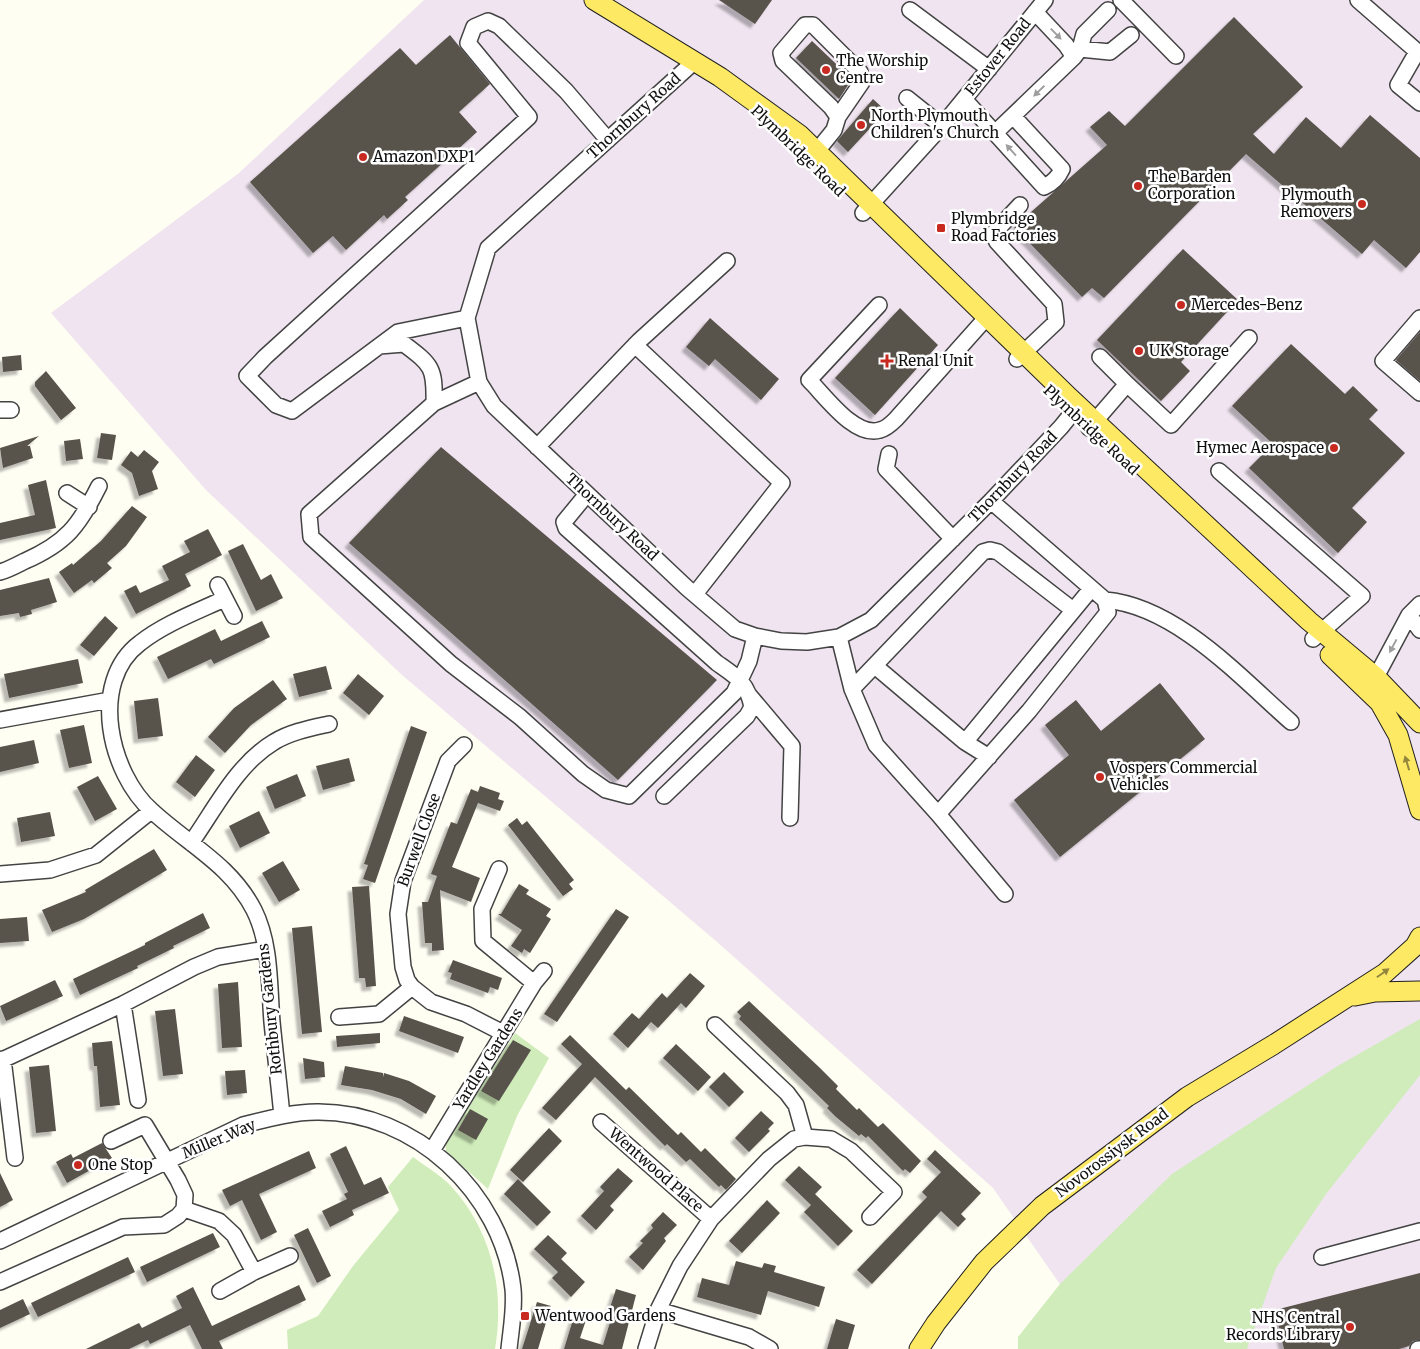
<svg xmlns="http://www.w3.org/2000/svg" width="1420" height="1349" font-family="Merriweather,serif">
  <defs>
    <filter id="shadow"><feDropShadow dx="-4.5" dy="4.5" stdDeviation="1" flood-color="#0004"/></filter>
  </defs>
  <rect width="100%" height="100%" fill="#fffef3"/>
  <path fill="#efe4ef" d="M424,0H1420V1349H1105L993,1188L716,941L402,675L206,490L51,313L239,173Z"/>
  <path fill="#cfecba" d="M1420,1019V1075L1326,1194L1276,1268L1247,1349H1018V1337L1060,1284L1172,1174L1336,1067Z
    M515,1033L549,1058L517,1116L488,1189L446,1151L445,1138L454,1131Z
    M413,1157C425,1166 439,1174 450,1185C492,1230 505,1290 495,1349H288L287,1330L318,1316L353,1266L399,1210L388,1187Z"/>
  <path fill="#59524c" filter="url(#shadow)" d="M719,0H772L755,24Z
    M1234,17L1303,87L1253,134L1274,154L1306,117L1341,148L1370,115L1420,158V252L1406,268L1374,240L1362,254L1246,154L1104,298L1092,288L1082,297L1014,227L1107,145L1090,127L1109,111L1125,126Z
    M450,35L490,84L459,112L477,132L405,197L408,200L387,219L384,215L346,250L333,236L313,253L250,182L400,48L416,65Z
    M812,41L852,79L839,99L796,58Z
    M873,99L886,111L848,152L837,141Z
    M1183,249L1238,300L1181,362L1190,371L1161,401L1097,340Z
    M900,308L938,345L875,415L835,378Z
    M710,318L779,379L761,400L715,359L709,366L686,347Z
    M1420,332V381L1396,360Z
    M1291,344L1345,394L1353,386L1378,410L1369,419L1405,453L1352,508L1367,522L1338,553L1249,468L1273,444L1232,406Z
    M21,355L22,370L3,372L2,357Z
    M46,371L76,408L61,420L35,386V382Z
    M101,433L116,435L112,460L97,458Z
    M39,436L27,446H30L33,458L3,468L0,448Z
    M80,439L83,459L66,461L64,441Z
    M441,447L717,680L618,780L349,543Z
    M144,450L159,462L152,471L158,489L139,496L132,473L121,465L131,451L138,457Z
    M46,480L56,528L0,540V523L35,515L28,485Z
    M132,506L147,517L126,546L107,563L112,568L94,583L92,580L74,593L59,572L72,563L73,565L101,541Z
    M208,529L222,555L185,574L191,586L136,614L124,591L136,585L140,593L169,580L162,566L190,552L184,541Z
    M243,544L261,580L271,574L283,598L256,611L228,551Z
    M49,578L57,602L31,610L32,614L20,617L19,613L0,616V590Z
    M105,616L118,628L94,656L80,645Z
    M262,621L270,637L214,664L211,659L168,679L157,657L215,629L221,641Z
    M78,659L83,683L9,698L4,674Z
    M326,666L332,689L299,697L293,674Z
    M358,674L384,696L369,715L343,693Z
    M273,680L287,699L251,725L225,753L208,737L234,708Z
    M1160,683L1205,739L1060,857L1014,800L1069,755L1045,725L1076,700L1101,731Z
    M158,698L163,736L138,739L134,701Z
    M84,725L92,763L69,768L60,730Z
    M411,726L427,732L375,883L363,879L368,865L364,864Z
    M34,740L39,763L0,772V747Z
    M196,755L215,770L195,797L176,782Z
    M349,758L355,781L323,790L316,766Z
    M297,774L306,796L275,809L266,787Z
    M98,776L117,809L95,821L77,787Z
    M480,786L500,793L498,799L504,801L500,811L478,803L452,867L480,878L471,902L440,890L444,950L432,951V943H425L422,902H428L437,876L431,874L451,822L457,824L471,789L478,792Z
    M259,811L270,833L240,848L229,826Z
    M50,812L55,836L21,842L17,818Z
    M517,818L522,825L527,821L574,880L569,884L573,889L563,896L508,825Z
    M154,849L167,870L84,919L52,932L42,910L86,892L85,890Z
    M283,861L300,890L279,902L262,873Z
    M519,884L529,890L526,894L551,909L546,916L551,919L530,953L524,949L522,953L511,946L522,930L498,914H501Z
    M369,886L376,986L366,987L365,978H359L352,887Z
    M616,909L629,917L557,1022L544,1014Z
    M203,913L210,928L173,946L174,948L137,966L138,968L80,995L73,979L145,945V943Z
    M27,917L29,941L0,943V919Z
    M312,926L322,1032L302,1034L292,928Z
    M453,960L502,978L498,990L490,987L488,993L450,979L452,973L448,972Z
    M690,973L705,986L686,1008L681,1003L658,1028L651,1022L628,1048L613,1034L632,1013L639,1019L662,993L667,998Z
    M55,980L63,996L6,1021L0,1006Z
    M238,982L242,1047L222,1048L218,984Z
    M749,1001L820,1068L838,1086L836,1089L857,1110L859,1108L878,1127L883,1123L921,1161L910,1173L905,1169L903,1171L868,1136L866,1138L861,1134L859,1136L836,1117L827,1108L829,1106L739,1019L741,1016L737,1012Z
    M175,1009L183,1074L163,1076L155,1011Z
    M404,1016L464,1037L458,1053L399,1031Z
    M380,1033V1043L337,1047L336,1036Z
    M570,1035L626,1090L629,1087L678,1135L681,1132L701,1152L705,1148L736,1179L726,1190L721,1185L719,1187L690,1159L686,1162L667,1144L665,1146L595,1077L556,1120L542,1108L582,1064L561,1044Z
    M513,1040L531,1050L499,1101L481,1091Z
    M112,1041L120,1105L100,1107L97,1066H94L92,1043Z
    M676,1044L711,1077L698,1091L663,1058Z
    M303,1058L324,1062L325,1077L305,1079Z
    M49,1065L56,1131L36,1133L29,1067Z
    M345,1066L383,1073V1077L384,1073L409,1081L436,1096L426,1114L401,1099L372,1090L341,1085Z
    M245,1070L247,1093L227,1095L225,1071Z
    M724,1072L744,1092L729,1107L709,1087Z
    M470,1109L488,1119L476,1140L458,1130Z
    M761,1111L774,1123L768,1129L770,1131L749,1152L735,1138Z
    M549,1128L562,1141L523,1182L510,1170Z
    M102,1143L112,1158L67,1183L56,1162L71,1154L73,1158Z
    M346,1146L364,1185L381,1177L389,1193L352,1210L354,1215L330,1227L322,1211L347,1199L344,1194L348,1192L330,1154Z
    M935,1150L981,1193L961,1214L966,1219L958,1227L941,1211L872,1284L857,1270L927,1197L922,1192L941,1172L927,1159Z
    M309,1151L316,1168L259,1194L277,1232L261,1240L242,1200L230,1206L222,1190Z
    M799,1166L822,1187L815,1194L853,1231L838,1246L804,1212L811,1205L785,1180Z
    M618,1168L633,1181L610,1206L614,1210L596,1230L581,1216L604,1191L600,1187Z
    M0,1173L13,1200L0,1207Z
    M518,1179L551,1212L537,1226L504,1194Z
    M767,1200L780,1213L742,1253L729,1241Z
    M663,1212L677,1225L664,1238L666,1241L643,1270L629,1257L643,1243L640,1241L653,1228L651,1225Z
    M308,1228L331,1276L317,1283L294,1235Z
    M213,1233L220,1247L147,1282L140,1267Z
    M548,1235L567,1253L561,1259L585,1282L571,1297L552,1278L558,1272L534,1249Z
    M128,1257L135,1272L38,1317L31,1303Z
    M736,1261L762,1268L764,1263L776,1266L774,1272L825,1287L819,1307L768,1291L761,1315L697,1297L702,1278L729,1285Z
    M1420,1273V1340L1413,1341L1409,1346L1399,1349H1284L1275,1310Z
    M299,1285L306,1300L219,1341L223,1349H202L190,1325L150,1344L148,1340L129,1349H86L139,1323L142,1328L182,1308L176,1296L193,1287L212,1326Z
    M616,1289L636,1295L622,1349H564L575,1313L587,1317L580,1338L603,1345L612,1316L608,1314Z
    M23,1299L30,1314L0,1328V1310Z
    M537,1302L551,1306L538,1349H522Z
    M836,1319L855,1325L848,1349H827Z"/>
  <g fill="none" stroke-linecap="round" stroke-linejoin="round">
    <g stroke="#434343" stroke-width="18">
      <path id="minor" d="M1121,0L1176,56
        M1358,0L1420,54
        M910,10L989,69
        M1035,12L1066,45L1074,57
        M1080,49L1110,52L1131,35
        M1417,52L1398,85L1420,103
        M695,61L488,248L467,318L479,382L494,406L687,588L735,629L755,636L781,641L807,642L839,637L871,620L991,501L1061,427L1078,406
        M907,98L942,126
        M964,99L1044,187C1053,183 1058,178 1062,169L1013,116
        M996,132L1074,57L1080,49L1084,34L1108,10
        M817,151L834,130L838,117L831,107L783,61L781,53L805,25H813L860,72L862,82L838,117
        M863,213L942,126L1045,0
        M879,305L809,380C826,397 855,438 880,430C886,429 892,423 896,419L987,317
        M467,318L398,332L292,411L276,405L247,376L265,357L529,117L468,43L474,27L488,21L499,26L566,91L608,140
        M1420,318L1383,361L1420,393
        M635,345L782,483L695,594
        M379,346L404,344C432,365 435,368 434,403
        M1017,359L1056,322L1054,304L997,242L993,234L1020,205
        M479,382L434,403L309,514L311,537L451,664L520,717L583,774L606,790L629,796L734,693L749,661L755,636
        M1127,384L1171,425L1249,338
        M0,410H11
        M1089,428L1127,384L1100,357
        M537,447L639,341L727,261
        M889,454L886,469L953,539
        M1219,471L1362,596L1313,639
        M67,493L89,507
        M587,494L564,522L566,528L717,663C737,677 747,682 752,707L747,716L664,796
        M0,572C8,570 17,565 25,561C66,543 79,526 99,486
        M218,585L234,616
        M224,599C196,612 164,624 140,643C88,682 110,774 152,811C189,845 231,865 254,910C271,944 269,985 272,1022C275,1053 279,1084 282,1116
        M1105,600C1176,606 1240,677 1291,722
        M1409,615L1420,630
        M839,637L852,689L876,745L938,814L1005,894
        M875,666L965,742
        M1376,677L1409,615L1420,604
        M852,689L983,552L990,550L998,552L1073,610
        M749,695L792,746L790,818
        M0,720L110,700
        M464,745L448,761L403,881L398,914L403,967L407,980L412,987L431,1002L466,1014L503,1033
        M989,757L965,742L1091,589
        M938,814L1029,711L1108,612L1105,600L991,501
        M191,843C215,809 237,764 274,742C290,732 311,728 329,724
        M499,869L482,909L483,941L534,983
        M0,874L50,870L96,855L151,811
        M123,1004L138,1100
        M339,1017L379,1014L412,987
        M715,1025L787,1093L796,1105L805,1137
        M3,1059L15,1158
        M0,1061L123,1004L194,967L218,957L266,949
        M601,1122L711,1219
        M433,1149L534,983L544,971
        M184,1209L219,1221L234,1235L254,1272
        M0,1241L243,1125C267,1119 292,1112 317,1112C415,1111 502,1193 513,1289C515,1309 511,1329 509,1349
        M1322,1257L1420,1231
        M0,1282L123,1227L164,1225L178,1216L184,1209L185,1195L178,1180L145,1125L111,1141
        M220,1291L254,1272L290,1256
        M658,1310L749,1337L770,1349
        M646,1349L658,1310L680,1266L711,1219L769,1159L794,1139L805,1137L831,1139L851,1151L894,1192L870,1217
        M1418,1349H1420"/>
    </g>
    <g stroke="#212121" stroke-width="21">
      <path id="major" d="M594,0L720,77L800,135L1068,396L1309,621L1376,677L1420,723
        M1330,655L1380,703L1398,735L1420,810
        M1355,996L1375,992L1420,991
        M919,1349L936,1323L984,1262L1042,1206L1187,1097L1273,1045L1385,973L1415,946L1420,937"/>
    </g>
    <use href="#minor" stroke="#fff" stroke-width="15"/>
    <use href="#major" stroke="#fee964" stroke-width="19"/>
  </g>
  <defs><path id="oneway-solid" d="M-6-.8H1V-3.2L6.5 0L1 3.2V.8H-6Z" transform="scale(1.25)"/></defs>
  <g fill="#9f9f9f">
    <use href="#oneway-solid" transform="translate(1056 34) rotate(46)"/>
    <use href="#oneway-solid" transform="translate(1039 91) rotate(136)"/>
    <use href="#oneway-solid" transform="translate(1011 150) rotate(-132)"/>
    <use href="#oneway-solid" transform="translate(1393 646) rotate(118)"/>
  </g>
  <g fill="#93873e">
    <use href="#oneway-solid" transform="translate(1407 763) rotate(-107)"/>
    <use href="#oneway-solid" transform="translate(1383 973) rotate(-35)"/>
  </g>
  <g fill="#c82a20" stroke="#fff" stroke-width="2">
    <circle cx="826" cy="70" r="5"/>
    <circle cx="861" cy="125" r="5"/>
    <circle cx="363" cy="157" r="5"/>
    <circle cx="1138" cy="186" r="5"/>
    <circle cx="1362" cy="204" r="5"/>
    <rect x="936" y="223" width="10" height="10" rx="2.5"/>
    <circle cx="1181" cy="305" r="5"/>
    <circle cx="1139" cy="351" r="5"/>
    <path d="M884.5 353.5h5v5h5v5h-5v5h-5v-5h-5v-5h5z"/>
    <circle cx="1334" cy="448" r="5"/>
    <circle cx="1100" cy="777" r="5"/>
    <circle cx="78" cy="1165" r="5"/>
    <rect x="520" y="1311" width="10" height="10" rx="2.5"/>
    <circle cx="1350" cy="1327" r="5"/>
  </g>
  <g text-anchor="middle" stroke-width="5" stroke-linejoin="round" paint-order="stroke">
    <g font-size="15" fill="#101010" stroke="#fff">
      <text transform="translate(998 57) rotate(-51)" y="5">Estover Road</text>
      <text transform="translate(634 116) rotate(-42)" y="5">Thornbury Road</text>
      <text transform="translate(798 151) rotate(44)" y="5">Plymbridge Road</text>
      <text transform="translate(1091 430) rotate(43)" y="5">Plymbridge Road</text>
      <text transform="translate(1013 477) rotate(-46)" y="5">Thornbury Road</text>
      <text transform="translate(612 517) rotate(43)" y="5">Thornbury Road</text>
      <text transform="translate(419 840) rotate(-70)" y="5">Burwell Close</text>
      <text transform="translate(270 1009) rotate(-96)" y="5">Rothbury Gardens</text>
      <text transform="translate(488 1059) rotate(-58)" y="5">Yardley Gardens</text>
      <text transform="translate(219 1139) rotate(-23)" y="5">Miller Way</text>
      <text transform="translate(1112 1153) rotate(-37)" y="5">Novorossiysk Road</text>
      <text transform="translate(656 1170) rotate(41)" y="5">Wentwood Place</text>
    </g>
    <g font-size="15" fill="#101010" stroke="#fff" text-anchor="start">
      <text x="836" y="66">The Worship<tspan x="836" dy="17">Centre</tspan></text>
      <text x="871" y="121">North Plymouth<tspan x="871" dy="17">Children's Church</tspan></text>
      <text x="373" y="162">Amazon DXP1</text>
      <text x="1148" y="182">The Barden<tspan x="1148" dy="17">Corporation</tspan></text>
      <text x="1352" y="200" text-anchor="end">Plymouth<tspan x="1352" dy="17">Removers</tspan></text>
      <text x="951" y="224">Plymbridge<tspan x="951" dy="17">Road Factories</tspan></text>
      <text x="1191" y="310">Mercedes-Benz</text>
      <text x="1149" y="356">UK Storage</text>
      <text x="898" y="366">Renal Unit</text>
      <text x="1324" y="453" text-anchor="end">Hymec Aerospace</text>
      <text x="1110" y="773">Vospers Commercial<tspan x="1110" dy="17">Vehicles</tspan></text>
      <text x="88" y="1170">One Stop</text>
      <text x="535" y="1321">Wentwood Gardens</text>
      <text x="1340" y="1323" text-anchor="end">NHS Central<tspan x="1340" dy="17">Records Library</tspan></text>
    </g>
  </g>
</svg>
